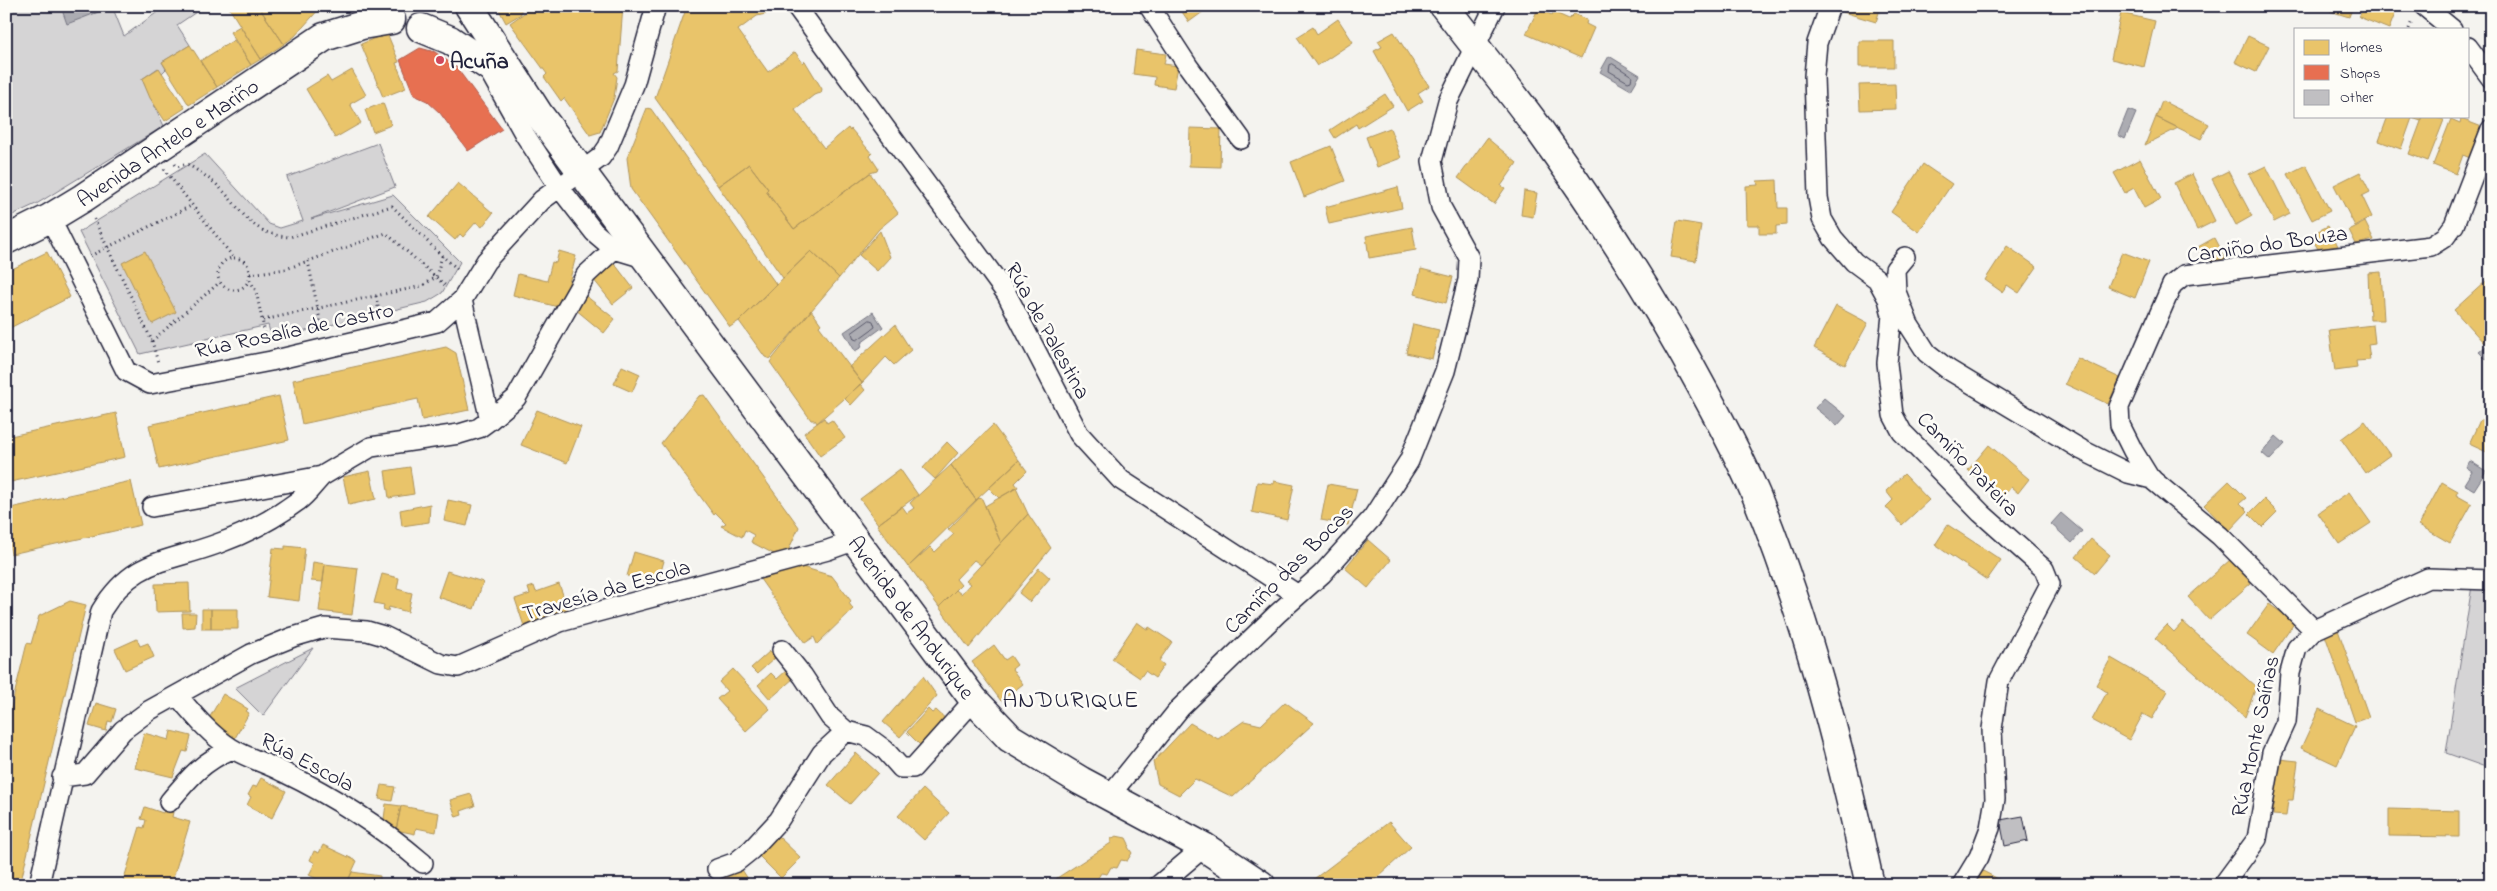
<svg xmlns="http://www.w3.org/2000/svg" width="2497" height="891" font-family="'Indie Flower',sans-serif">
  <rect width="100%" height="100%" fill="#f4f3ef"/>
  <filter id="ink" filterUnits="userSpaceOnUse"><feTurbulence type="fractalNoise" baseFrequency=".02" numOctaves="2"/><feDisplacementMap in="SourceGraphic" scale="10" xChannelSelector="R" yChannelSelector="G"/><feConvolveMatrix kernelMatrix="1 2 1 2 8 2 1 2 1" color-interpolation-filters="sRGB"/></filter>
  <g filter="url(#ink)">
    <path fill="#d5d4d5" stroke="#7c7b88" d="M6,6H112L124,36L166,6H205L177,25L190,45L162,62L166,69L162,73L158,68L142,79L164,126L38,203L6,218Z
      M378,143L395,187L311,219L393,195L460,262L442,293L427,302L272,339L268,325L140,354L79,232L205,154L269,224L280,228L303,221L287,177Z
      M2491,577V769L2446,753L2473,579Z
      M313,648L263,716L235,688Z"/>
    <path fill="#acacb2" stroke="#757582" d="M64,6H99L101,11L67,24L61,7Z
      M1609,56L1640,75L1631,90L1600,72Z
      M2128,110L2136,113L2125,139L2118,135Z
      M873,312L883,327L861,343L862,347L855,351L844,332Z
      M2491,342V355L2486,359L2479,352Z
      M1824,398L1846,416L1837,426L1815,408Z
      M2276,436L2285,444L2270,460L2262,453Z
      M2470,461L2486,471L2474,490L2464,484L2472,471L2466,467Z
      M2061,513L2082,531L2072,543L2051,524Z"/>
    <path fill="#e9c46a" stroke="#ad935c" d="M228,6H258L284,44L261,59Z
      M258,6H317L320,8L295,36L284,44Z
      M497,6H521V14L506,23Z
      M534,6H623L618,71L614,73L617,77L614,98L600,132L590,135L564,98L561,101L544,77L547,74L510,23Z
      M687,6H761L766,14L757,16L738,30L768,72L795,52L803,63L805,61L822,89L821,93L814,95L795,110L824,148L848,128L850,131L851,129L872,154L870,156L878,168L877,171L870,173L794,229L766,191L768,189L749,164L718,186L655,98Z
      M1178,6H1211L1189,22Z
      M1845,6H1881L1876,22L1843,12Z
      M2332,6H2353L2349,17L2330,11Z
      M2364,6H2398L2389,29L2359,17Z
      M1538,9L1552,15L1553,12L1569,19L1574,14L1587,20L1586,24L1594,28L1581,58L1526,34Z
      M2121,13L2155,21L2144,67L2111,59Z
      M1338,19L1353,42L1317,66L1297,37L1313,27L1317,34Z
      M240,26L261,59L251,65L230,32Z
      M1394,32L1429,86L1418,93L1423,101L1407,111L1374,51L1382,47L1378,41Z
      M387,33L399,62L396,63L406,88L383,97L361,44Z
      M2248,36L2269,46L2256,72L2235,62Z
      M234,40L251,65L217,87L200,61Z
      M1859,41H1894V67H1859Z
      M190,45L217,87L189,105L162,62Z
      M1136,50L1166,54L1164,64L1178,66L1174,88L1154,85L1155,77L1133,74Z
      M159,68L185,108L165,121L150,98L142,79Z
      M352,70L366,95L350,104L361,123L335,138L306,89L327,76L331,82Z
      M1895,84L1896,109L1860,110L1859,85Z
      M1385,94L1393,106L1358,128L1356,124L1335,138L1330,130Z
      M2162,101L2209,124L2201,139L2156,117Z
      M383,103L391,125L373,132L365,110Z
      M647,108L651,109L776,284L739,321L730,327L631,189L627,158Z
      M2388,116H2423L2421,121L2412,118L2401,149L2379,141Z
      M2423,116H2433L2444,120L2428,161L2409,154Z
      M2156,117L2178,128L2145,145Z
      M2451,119L2460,123L2461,119L2482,127L2470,158L2463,155L2456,174L2433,165Z
      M1190,128L1221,129L1220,167L1189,166Z
      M1390,128L1401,158L1377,167L1366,137Z
      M1487,138L1517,163L1501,186L1505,188L1494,204L1458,178Z
      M1331,146L1345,181L1304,197L1291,162Z
      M2140,159L2161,199L2144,208L2134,188L2125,193L2114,173Z
      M749,164L768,189L766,191L794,229L870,173L898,213L879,229L839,278L811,251L783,278L718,186Z
      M1923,164L1952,184L1919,232L1891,212Z
      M2306,165L2330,211L2312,220L2288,174Z
      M2266,166L2290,214L2274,222L2249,174Z
      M2228,171L2252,216L2236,225L2212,179Z
      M2360,172L2370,192L2362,196L2372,217L2355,226L2334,185Z
      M2192,174L2215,221L2197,230L2174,183Z
      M1777,180L1778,208H1787V225L1776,226V234H1759V225H1747L1746,186L1758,185L1757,181Z
      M458,183L493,213L482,227L476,222L463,237L460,234L455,240L429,217Z
      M1398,187L1402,208L1329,224L1325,207Z
      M1524,191L1537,193L1533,217L1521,215Z
      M1677,221L1701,225L1696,261L1671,257Z
      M2365,222L2374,240L2356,244L2349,230Z
      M2328,226L2338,246L2318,249L2310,235Z
      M1412,227L1416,250L1369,258L1366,236Z
      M880,231L890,257L877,271L859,255Z
      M2214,238L2225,259L2204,261L2198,247Z
      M2007,246L2037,267L2019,293L2007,285L2002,292L1985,280Z
      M145,251L176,312L152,324L122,263Z
      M559,251L576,256L566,294L558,307L513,295L518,274L547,281L552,262L556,263Z
      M811,251L839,278L770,359L765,357L739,321Z
      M47,252L70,297L6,330V272Z
      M2122,252L2149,262L2135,298L2108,287Z
      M614,263L633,288L613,304L594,280Z
      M1421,269L1453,277L1446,303L1415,294Z
      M2381,272L2384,320H2370L2368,273Z
      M2486,281L2491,286V336L2484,343L2454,310Z
      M586,296L615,319L604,333L575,309Z
      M1836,306L1868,323L1845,365L1814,348Z
      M811,310L821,324L819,326L862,383L817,423L815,420H811L770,362Z
      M1413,324L1439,330L1432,359L1406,353Z
      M895,325L911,350L894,365L886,357L862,383L849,367Z
      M2373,325L2375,343L2368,344L2370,360L2356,361L2357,368L2335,371L2329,330Z
      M446,347L456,353L469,410L422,420L418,399L302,424L293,380Z
      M2077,358L2120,378L2108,404L2065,384Z
      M622,366L640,374L632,392L614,384Z
      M860,384L865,390L851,405L845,399Z
      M704,395L799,527L788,551L776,555L751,542L754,535L745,530L742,537L721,526L726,523L716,513L714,515L661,443L699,396Z
      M279,396L289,440L159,469L149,425Z
      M537,410L581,427L567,463L521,445Z
      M116,413L125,457L6,483V437Z
      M824,418L827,423L832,420L845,438L820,456L804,433Z
      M2480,420L2491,425V454L2469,444Z
      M2365,421L2390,455L2365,473L2341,439Z
      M993,425L1019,460L976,500L951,465Z
      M947,442L958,453L935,479L923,468Z
      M1989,445L2029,479L2018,493L2011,487L2002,498L1968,470Z
      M1019,460L1027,471L1015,483L1018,487L999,498L989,488Z
      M951,465L976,500L908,567L877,525L902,506L907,513L914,508L910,503Z
      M410,467L414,494L389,498L385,471Z
      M900,469L918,495L878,524L860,499Z
      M370,471L376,499L349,505L343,477Z
      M1904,474L1929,500L1902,525L1886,507L1893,500L1886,491Z
      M131,481L141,525L11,554L6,534V509Z
      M1274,481L1294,485L1287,520L1252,512L1257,482L1274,484Z
      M2229,481L2246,498L2240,503L2248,511L2229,531L2204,505Z
      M2442,482L2458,491L2456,495L2472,504L2450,543L2419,525Z
      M1328,484L1357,489L1348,525L1321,520Z
      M1016,488L1028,514L1001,543L985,506Z
      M2349,492L2371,523L2339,544L2318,513Z
      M979,498L982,499L1001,543L981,565L974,560L956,579L961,585L939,607L909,566L930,547L935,552L954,534L948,530Z
      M2264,499L2277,512L2262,527L2249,514Z
      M448,500L472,505L467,526L444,521Z
      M430,504L429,522L402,526L400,510Z
      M1028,514L1051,548L969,648L939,607L956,590L961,594L970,584L966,581Z
      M1948,525L2001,560L1987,580L1935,545Z
      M2091,539L2110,555L2095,573L2076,557Z
      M1368,540L1391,560L1368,588L1345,568Z
      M285,546L305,548L299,601L267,597L273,548L285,549Z
      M634,552L664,561L657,585L627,576Z
      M2230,560L2251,583L2209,620L2188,597Z
      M313,562L325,564L323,582L311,581Z
      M325,564L358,568L352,615L319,611Z
      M802,567L832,576L851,601L849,603L853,609L817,644L814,637L805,643L760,579Z
      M1039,568L1050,578L1030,602L1019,593Z
      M447,571L483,582L474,609L438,597Z
      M382,574L399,578L397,589L412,593L408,612L389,607L388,611L383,609L384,605L374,603Z
      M189,583L190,611L156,612L155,584Z
      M559,584L569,611L524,626L515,599L530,594L528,588L534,586L536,592Z
      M70,601L86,605L20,885H18L6,882V712L7,708H11L27,643L31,644L39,616Z
      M2269,604L2295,622L2273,654L2247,635Z
      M202,609H211V629H202Z
      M211,609H238V629H211Z
      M182,613H196L195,627L183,628Z
      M1137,622L1148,630L1149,627L1172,642L1159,661L1164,665L1155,678L1145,671L1140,678L1112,659Z
      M2183,622L2256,687L2245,717L2155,638L2167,625L2174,632Z
      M2338,630L2369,717L2355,722L2325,635Z
      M137,639L140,646L148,643L154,657L125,670L115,649Z
      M994,645L1005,660L1011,656L1017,665L1012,669L1023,684L1001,701L972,662Z
      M770,651L775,658L757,674L751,668Z
      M2111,658L2168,691L2152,719L2143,714L2129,740L2092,720L2107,692L2096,685Z
      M733,669L770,709L746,731L717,699L727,691L719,682Z
      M787,670L794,678L770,699L758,685L771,673L777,679Z
      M923,676L937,696L900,737L883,722Z
      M223,694L248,709L246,711L249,713L235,738L207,722Z
      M1285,702L1314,723L1233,797L1195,779L1179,795L1158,784L1153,762L1190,723L1218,739L1244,721L1261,725Z
      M96,703L116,709L112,722L108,721L106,731L89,726Z
      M928,709L932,713L936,710L949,722L924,749L907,732Z
      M2319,709L2355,726L2337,765L2301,748Z
      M171,731L191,736L187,752L183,751L173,777L135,768L144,733L169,740Z
      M856,753L878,773L850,804L828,785Z
      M2279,759L2298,761L2293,800H2288L2286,816L2273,815Z
      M261,778L286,791L272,818L247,805L251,797L248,795L253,786L256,787Z
      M382,785L395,787L392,801L379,799Z
      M923,789L949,813L924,840L898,816Z
      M471,794L475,806L461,811L462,815L456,817L450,800Z
      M386,804L401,806L395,835L383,826Z
      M401,806L439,813L436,832L416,828L415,834L396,830Z
      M145,807L163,813L164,810L173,812L172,817L190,822L171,885H122L140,827L144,828L146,820L141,819Z
      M2389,809L2459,811V837L2389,836Z
      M1389,822L1411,847L1369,885H1312L1310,882Z
      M778,836L801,858L781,878L759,856Z
      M1116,836L1126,838L1129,844L1128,847L1132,853L1127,861L1121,860L1117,868L1111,867L1107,874L1101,873L1096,881L1090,880L1088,885H1053L1057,878L1111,843V839Z
      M323,845L357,861L346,885H329L309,875L315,863L310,860L314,851L319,853Z
      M739,865L748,879L740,885H718L715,880Z
      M1979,869L2000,880L1998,885L1972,883Z
      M352,872L380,876L379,885H346Z"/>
    <path fill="#e76f51" stroke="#ac584a" d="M420,48L435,52L456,67L502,129L468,151L440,113L427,101L414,95L400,60Z"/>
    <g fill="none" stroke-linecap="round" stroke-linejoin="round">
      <path stroke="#59596b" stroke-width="1" d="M1613,64L1632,76L1631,81L1628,82L1609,71L1610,65Z
        M870,320L873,321L875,327L857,340L854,339L852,333Z"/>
    </g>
    <path fill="#c0bfc2" stroke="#22223b" d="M2023,816L2028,841L2005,846L2000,820Z"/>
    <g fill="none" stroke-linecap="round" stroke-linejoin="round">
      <g stroke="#22223b" stroke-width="22">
        <path id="street" d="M796,6L1006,293L1079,434L1121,480L1298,595
          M1149,6L1188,66L1241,139
          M1830,6L1817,43L1814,76L1818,197L1822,219L1833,238L1854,262L1877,279L1888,299L1892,315L1887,363L1893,415L1902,432L1981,513L2044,569L2050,584L1999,681L1992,729L1995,799L1990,828L1979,857L1962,885
          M2424,6L2452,29
          M2468,47L2491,78
          M488,69L525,135L559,187L594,232L614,249L647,259
          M50,218L126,371L150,384L271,361L437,322L462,300L486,261L542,200L601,157L608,147L634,85L656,6
          M1905,257L1895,269L1896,292L1909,325L1927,353L1949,370L2082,450L2128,473L2152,479
          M490,420L516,398L586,275L614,249
          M152,507L322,476L371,447L459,434L479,428L490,420L462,300
          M2314,630L2220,536L2149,477L2133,451L2120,425L2119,407L2172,285L2184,275L2431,246L2445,237L2454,225L2491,129
          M782,650L803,676L830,717L846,731L866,736L885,750L901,768H913L974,700
          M177,695C194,715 209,734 231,748C247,758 266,763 283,772C333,796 381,827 423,863
          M62,777L85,774L123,730L150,710L251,654L293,637L324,628L367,631L384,636L441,664L458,667L560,622L828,550L856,540
          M1110,795L1180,708L1277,614L1322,574L1373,517L1409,461L1445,371L1468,280L1469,258L1441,207L1432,161L1448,101L1495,6
          M169,802C189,778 203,761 232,749
          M717,869L736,862L751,850L779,820L822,753L846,731
          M39,885L101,611C133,559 165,563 217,544C245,534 274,519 298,501C307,495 314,484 322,476
          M1159,885L1204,847
          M2223,885L2257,839L2272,753L2286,722L2290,673L2297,648L2314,630L2428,578L2491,580"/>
      </g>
      <g stroke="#22223b" stroke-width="31">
        <g id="secondary">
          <path id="s1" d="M469,6L538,113L974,700L1010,738L1081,781L1204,847L1261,885"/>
          <path d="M1444,6C1475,47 1508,87 1538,128C1599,213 1656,301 1705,393C1723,426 1741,460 1756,495C1807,619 1841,753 1870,885"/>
          <path d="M421,28L450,40L512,82"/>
          <path id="s2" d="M6,240L50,218L83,198L324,37L362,25L391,20"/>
        </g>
      </g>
      <path stroke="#22223b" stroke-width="3" stroke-dasharray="1 4" stroke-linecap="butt" d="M2409,29L2412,21
        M2375,118L2376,116
        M175,164L177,167L187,164C197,170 207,177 216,184C243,209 249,235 290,237L392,206L442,256L459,270
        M164,169L233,257
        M94,219L152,341L158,363
        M90,256L193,205
        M218 274a16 16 0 1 1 32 0a16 16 0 1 1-32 0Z
        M308,261L322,330
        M250,274L286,269L386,233L447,287
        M250,280L256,291L267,343
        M376,296L380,317
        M263,320L422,286L436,277L442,256
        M152,341L220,282"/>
      <use href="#street" stroke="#fdfcf7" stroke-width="19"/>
      <use href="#secondary" stroke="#fdfcf7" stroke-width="28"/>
    </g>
  </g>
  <circle fill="#d1495b" stroke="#fdfcf7" stroke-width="2" cx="440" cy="60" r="5"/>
  <g text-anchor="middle" stroke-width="5" stroke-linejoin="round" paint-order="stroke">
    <g font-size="22" font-weight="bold" fill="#22223b" stroke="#fdfcf7" text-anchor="start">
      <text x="450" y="68">Acuña</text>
    </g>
    <g font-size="22" fill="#22223b" stroke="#fdfcf7">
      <text dy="8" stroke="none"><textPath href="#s2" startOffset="189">Avenida Antelo e Mariño</textPath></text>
      <text transform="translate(2267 243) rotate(-8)" y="8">Camiño do Bouza</text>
      <text transform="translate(294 329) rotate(-12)" y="8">Rúa Rosalía de Castro</text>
      <text transform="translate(1049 330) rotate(61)" y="8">Rúa de Palestina</text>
      <text transform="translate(1969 463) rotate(46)" y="8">Camiño Pateira</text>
      <text transform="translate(1288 568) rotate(-45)" y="8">Camiño das Bocas</text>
      <text transform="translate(606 589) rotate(-16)" y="8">Travesía da Escola</text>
      <text dy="8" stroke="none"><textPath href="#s1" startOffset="755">Avenida de Andurique</textPath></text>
      <text transform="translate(2254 736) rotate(-78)" y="8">Rúa Monte Saíñas</text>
      <text transform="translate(308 761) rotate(28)" y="8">Rúa Escola</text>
    </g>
    <g font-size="24" letter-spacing="1" fill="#22223b" stroke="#fdfcf7">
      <text x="1071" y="707">ANDURIQUE</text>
    </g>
  </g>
  <rect width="2497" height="891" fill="none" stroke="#fdfcf7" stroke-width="25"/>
  <rect x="12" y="12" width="2472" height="866" fill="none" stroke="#22223b" stroke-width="2" filter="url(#ink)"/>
  <rect x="2294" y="28" width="175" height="90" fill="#fdfcf7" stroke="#a5a5ac"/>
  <rect x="2304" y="40" width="25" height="15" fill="#e9c46a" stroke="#a5a5ac"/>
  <text x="2340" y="52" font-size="15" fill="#22223b">Homes</text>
  <rect x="2304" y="65" width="25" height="15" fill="#e76f51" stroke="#a5a5ac"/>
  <text x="2340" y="78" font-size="15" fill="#22223b">Shops</text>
  <rect x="2304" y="90" width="25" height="15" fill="#c0bfc2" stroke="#a5a5ac"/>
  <text x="2340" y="102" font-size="15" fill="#22223b">Other</text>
</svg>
